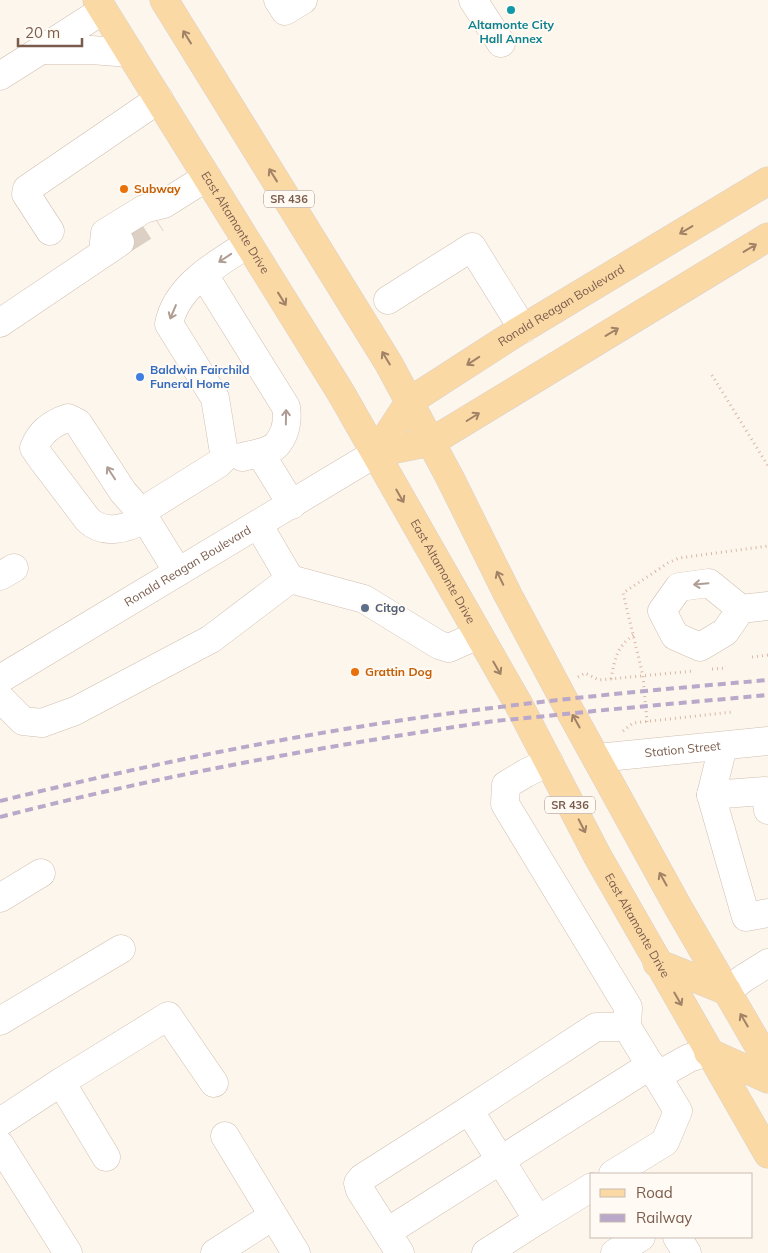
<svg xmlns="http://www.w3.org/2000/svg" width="768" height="1253" font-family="Mulish,sans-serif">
  <rect width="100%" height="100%" fill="#fdf6ec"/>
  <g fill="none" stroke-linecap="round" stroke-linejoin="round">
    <path stroke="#dcd0c4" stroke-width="28" stroke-dasharray="28 14" stroke-linecap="butt" d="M120,242L156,219"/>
    <g stroke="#d1beb0" stroke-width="29">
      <g id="minor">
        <path d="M278,0L285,11L303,0"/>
        <path d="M473,0L501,43"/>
        <path d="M103,10L41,50H91L130,53"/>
        <path d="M0,76L41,50"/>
        <path d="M50,231L26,194L27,189L159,99"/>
        <path d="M103,252L105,233L144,209L164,204L207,177"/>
        <path d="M204,275L286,407C288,419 286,433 278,443C275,448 266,451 260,453"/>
        <path d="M388,300L472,247L523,329"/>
        <path d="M0,323L120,242"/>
        <path d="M242,457L260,453L292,505"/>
        <path d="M141,512L218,464L223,459L224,453L215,398L169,324C176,286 218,263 248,244"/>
        <path d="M146,519C127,528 105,536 88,520L41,458L34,448C40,432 52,423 68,418L78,423L123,492L141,512L178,572"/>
        <path d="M0,576L14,568"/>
        <path d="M290,579L364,599L439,645L449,648L478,635"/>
        <path d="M741,609L725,632L700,647L675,636L662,611L679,587L709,583L741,609L768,606"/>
        <path id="s1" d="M0,679L376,453"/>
        <path d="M0,698L23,721L42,723L75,711L211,639L290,579L258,524"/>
        <path id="s2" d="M597,758L768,741"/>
        <path d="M549,762L526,773L506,785L505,804L628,1007L627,1027L657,1076L689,1058L708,1052"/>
        <path d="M711,795L723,746"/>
        <path d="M768,810L765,791L711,795L746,917L768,913"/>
        <path d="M0,898L41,873"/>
        <path d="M727,991L744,978L768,963"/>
        <path d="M0,1021L121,949"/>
        <path d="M61,1082L106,1157"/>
        <path d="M0,1122L61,1082L168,1016L214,1083"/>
        <path d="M225,1136L296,1253"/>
        <path d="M0,1145L68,1253"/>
        <path d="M613,1174L665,1142L678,1111L657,1076"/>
        <path d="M592,1187L538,1220L469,1110L596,1027H627"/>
        <path d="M387,1232L651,1065"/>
        <path d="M677,1237L687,1253"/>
        <path d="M215,1253L273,1216"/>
        <path d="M400,1253L360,1190L358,1183L362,1178L469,1110"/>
        <path d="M486,1253L538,1220"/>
        <path d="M615,1253L641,1237"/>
      </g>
    </g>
    <g stroke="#dad1cd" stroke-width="29">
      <g id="major">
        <path id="s3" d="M97,0L341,393L519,705L598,857L768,1154"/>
        <path d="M164,0L389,364L450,478L508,595L564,700L678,907L768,1062"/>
        <path id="s4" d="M376,453L410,401L517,332L768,181"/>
        <path d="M376,453L431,442L768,237"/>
        <path d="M657,963L727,991"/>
        <path d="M708,1052L768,1079"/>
      </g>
    </g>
    <path stroke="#d9b8a5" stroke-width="3" stroke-dasharray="1 4" stroke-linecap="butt" d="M712,375L768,466
      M752,657L768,655
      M712,669L726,668
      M578,677L585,673L599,680L693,671
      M611,679C615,659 616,647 634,635
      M647,722L643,676L623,593L668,563L679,558L768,546
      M623,731L633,723L732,712"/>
    <use href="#minor" stroke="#fff" stroke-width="28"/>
    <use href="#major" stroke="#fbd9a5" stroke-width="28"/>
    <path stroke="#b9a8c9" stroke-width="4" stroke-dasharray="8 5" stroke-linecap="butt" d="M0,801C162,761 326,728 492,708C584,696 676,688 768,680
      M0,817C163,775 329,745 495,721C512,719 529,718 546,716C620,708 694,702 768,695"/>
  </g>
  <defs><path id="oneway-shaft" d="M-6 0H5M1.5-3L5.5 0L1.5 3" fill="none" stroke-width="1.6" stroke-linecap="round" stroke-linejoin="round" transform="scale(1.25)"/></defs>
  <g stroke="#a18267">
    <use href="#oneway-shaft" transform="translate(187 37) rotate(-122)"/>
    <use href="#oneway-shaft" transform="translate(273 175) rotate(-122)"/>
    <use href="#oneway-shaft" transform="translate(686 230) rotate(149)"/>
    <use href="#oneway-shaft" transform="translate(750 248) rotate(-31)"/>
    <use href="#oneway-shaft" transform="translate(282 299) rotate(58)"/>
    <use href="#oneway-shaft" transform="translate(612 332) rotate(-31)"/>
    <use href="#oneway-shaft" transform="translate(386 358) rotate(-121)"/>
    <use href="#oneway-shaft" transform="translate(473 361) rotate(147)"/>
    <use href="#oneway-shaft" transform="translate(473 417) rotate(-32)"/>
    <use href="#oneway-shaft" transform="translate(400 496) rotate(60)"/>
    <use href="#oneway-shaft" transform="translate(500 578) rotate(-116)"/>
    <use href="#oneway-shaft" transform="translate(497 668) rotate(60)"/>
    <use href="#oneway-shaft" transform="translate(576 721) rotate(-119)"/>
    <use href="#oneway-shaft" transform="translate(582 826) rotate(63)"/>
    <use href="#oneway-shaft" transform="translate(663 879) rotate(-119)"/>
    <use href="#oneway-shaft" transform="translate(678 999) rotate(60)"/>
    <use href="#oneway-shaft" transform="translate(744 1020) rotate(-120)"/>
  </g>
  <g stroke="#af9d94">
    <use href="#oneway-shaft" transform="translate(225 258) rotate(146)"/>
    <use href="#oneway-shaft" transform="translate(173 312) rotate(113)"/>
    <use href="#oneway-shaft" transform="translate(286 417) rotate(-89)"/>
    <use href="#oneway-shaft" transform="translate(111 473) rotate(-123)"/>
    <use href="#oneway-shaft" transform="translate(701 584) rotate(175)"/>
  </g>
  <circle fill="#0f9aa8" stroke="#fffaf3" stroke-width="2" cx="511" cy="10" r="5"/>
  <g fill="#e8710a" stroke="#fffaf3" stroke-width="2">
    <circle cx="124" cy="189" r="5"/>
    <circle cx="355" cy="672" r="5"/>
  </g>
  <circle fill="#3f7fe0" stroke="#fffaf3" stroke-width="2" cx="140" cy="377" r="5"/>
  <circle fill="#5c6f8a" stroke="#fffaf3" stroke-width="2" cx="365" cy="608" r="5"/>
  <g text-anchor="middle" stroke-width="4" stroke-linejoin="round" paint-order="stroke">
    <g fill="#fffaf3" stroke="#a28b7f" stroke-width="1">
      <rect x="264" y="190.5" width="50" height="17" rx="4"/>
      <rect x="545" y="796.5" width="50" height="17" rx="4"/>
    </g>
    <g font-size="11" font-weight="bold" fill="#7a5c4d">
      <text x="289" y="203">SR 436</text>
      <text x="570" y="809">SR 436</text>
    </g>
    <g font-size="12" font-weight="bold" fill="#0d838f" stroke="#fffaf3">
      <text x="511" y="29">Altamonte City<tspan x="511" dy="14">Hall Annex</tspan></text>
    </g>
    <g font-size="12" font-weight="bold" fill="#c56008" stroke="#fffaf3" text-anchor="start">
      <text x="134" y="193">Subway</text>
      <text x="365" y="676">Grattin Dog</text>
    </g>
    <g font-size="12" fill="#7a5c4d" stroke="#fffaf3">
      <text dy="4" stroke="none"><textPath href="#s3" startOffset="262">East Altamonte Drive</textPath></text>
      <text dy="4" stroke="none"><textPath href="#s4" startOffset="241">Ronald Reagan Boulevard</textPath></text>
      <text dy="4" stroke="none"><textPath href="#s1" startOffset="219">Ronald Reagan Boulevard</textPath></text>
      <text dy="4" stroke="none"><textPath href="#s3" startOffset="668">East Altamonte Drive</textPath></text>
      <text dy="4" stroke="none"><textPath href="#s2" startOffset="86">Station Street</textPath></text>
      <text dy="4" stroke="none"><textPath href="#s3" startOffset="1072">East Altamonte Drive</textPath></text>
    </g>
    <g font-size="12" font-weight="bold" fill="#366cbe" stroke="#fffaf3" text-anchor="start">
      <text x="150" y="374">Baldwin Fairchild<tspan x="150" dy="14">Funeral Home</tspan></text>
    </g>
    <g font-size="12" font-weight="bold" fill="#4e5e75" stroke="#fffaf3" text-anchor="start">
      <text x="375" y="612">Citgo</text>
    </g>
  </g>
  <rect x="590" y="1173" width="162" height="65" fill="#fffaf3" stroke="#cabbb1"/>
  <rect x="600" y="1189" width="25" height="8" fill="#fbd9a5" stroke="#cabbb1"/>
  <text x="636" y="1198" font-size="15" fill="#7a5c4d">Road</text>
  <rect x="600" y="1214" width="25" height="8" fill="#b9a8c9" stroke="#cabbb1"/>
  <text x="636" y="1223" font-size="15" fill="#7a5c4d">Railway</text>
  <path d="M18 38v8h64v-8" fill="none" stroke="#7a5c4d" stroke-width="2.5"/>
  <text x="25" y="38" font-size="15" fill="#7a5c4d" stroke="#fffaf3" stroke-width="4" paint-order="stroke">20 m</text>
</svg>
